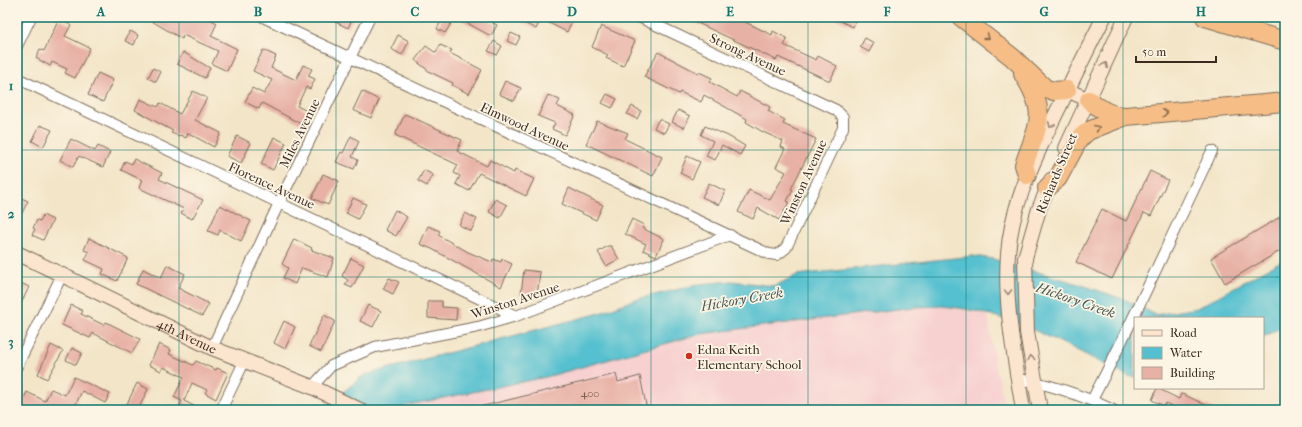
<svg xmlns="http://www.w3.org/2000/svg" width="1302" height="427" font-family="'IM FELL French Canon',serif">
  <rect width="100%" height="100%" fill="#fcf5e5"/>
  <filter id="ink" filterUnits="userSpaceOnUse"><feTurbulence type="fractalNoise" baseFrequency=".025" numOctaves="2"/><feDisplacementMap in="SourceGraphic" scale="8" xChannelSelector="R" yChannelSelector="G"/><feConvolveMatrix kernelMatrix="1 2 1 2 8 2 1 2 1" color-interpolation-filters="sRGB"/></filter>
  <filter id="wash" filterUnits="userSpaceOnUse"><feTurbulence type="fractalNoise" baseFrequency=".012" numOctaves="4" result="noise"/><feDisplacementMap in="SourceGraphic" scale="16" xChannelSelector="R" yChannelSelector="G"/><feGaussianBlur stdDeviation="0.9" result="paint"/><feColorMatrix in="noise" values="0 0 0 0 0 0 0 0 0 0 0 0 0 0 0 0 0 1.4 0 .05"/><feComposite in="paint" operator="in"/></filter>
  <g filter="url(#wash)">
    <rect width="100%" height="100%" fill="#f3e5c8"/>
    <path fill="#f7d0d0" d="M941,306L988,315L995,365L1006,410H402L404,406L546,377L700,334L914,307Z"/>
    <path fill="#54c0cf" stroke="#487576" d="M973,256L993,259L1082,285L1126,300L1156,315L1197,308L1285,259V325L1263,337V318H1135V377L1128,376C1069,347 1009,311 941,306C932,306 923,307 914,307L700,334L546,377L404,406L402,410H321L364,375L600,313L633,300L701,284L731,281L775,286L797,275Z"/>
    <g id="blocks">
      <path fill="#e8b1a6" d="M145,17H206L217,23L211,36L237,49L227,71L212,64L218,51L183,35L182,39Z
        M325,17H353L348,28Z
        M443,17L452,22L445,33L437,29Z
        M456,17H482L497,25L491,36Z
        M512,17H574L567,32L541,19L536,29Z
        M685,17H735L772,35L773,31L788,39L784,45L816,60L818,56L837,66L830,81L778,57L776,60Z
        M832,17H857L853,27Z
        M59,19L71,25L65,36L90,48L75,78L65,73L67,69L52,62L50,66L36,58L40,49L44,51Z
        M601,26L635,41L623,66L606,58L608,55L592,47Z
        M130,31L138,35L134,45L125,41Z
        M511,33L520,37L516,45L507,41Z
        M398,35L409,41L402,55L391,49Z
        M865,38L874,43L869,52L860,47Z
        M494,41L502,46L497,55L488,51Z
        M440,45L452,50L450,53L482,70L469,94L452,85L453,83L430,72L415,60L426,46L436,53Z
        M263,50L276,56L271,68L296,80L303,65L312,69L308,76L315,79L310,89L306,87L297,106L307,111L301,124L262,103L259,109L245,102L252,88L264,94L272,80L253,71Z
        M183,52L210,68L205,78L177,64Z
        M658,52L698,73L699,72L712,78L710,82L737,97L740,91L770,107L768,111L785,120L783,124L816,139L791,189L793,190L787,201L789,202L779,220L758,208L753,219L738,212L749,190L770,200L786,172L776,167L785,149L781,147L783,141L763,132L746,122L747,119L704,95L701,102L680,92L679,94L644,77Z
        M153,68L161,72L156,82L148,78Z
        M98,73L113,80L103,102L88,95Z
        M505,81L521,88L514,101L499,94Z
        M193,91L207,98L195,120L221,133L214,147L188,133L186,138L180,135L179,136L171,133L173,131L135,110L140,99L158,107L160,103L180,114Z
        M362,91L379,100L371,118L353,110Z
        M607,94L617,99L612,108L602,103Z
        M548,95L560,100L557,106L575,115L565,135L552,129L555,123L538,116Z
        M632,106L641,111L637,119L627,114Z
        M678,110L690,116L684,128L672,122Z
        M405,114L462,140L457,151L487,166L490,160L514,173L515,170L534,179L526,196L479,173L469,191L456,184L460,176L454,173L458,165L395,135Z
        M659,119L669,124L664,133L654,128Z
        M597,121L628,133L625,139L662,157L653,176L586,144Z
        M40,125L52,130L43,147L32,141Z
        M705,126L728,136L745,146L740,155L722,145L715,160L706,156L713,141L701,135Z
        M237,136L251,143L241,163L227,156Z
        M351,136L359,141L352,157L358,160L354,169L336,162L341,152L343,153Z
        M274,137L286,143L273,170L261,164Z
        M71,139L95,151L98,146L110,152L103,167L79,156L73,167L60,160Z
        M687,156L700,162L692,179L680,173Z
        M134,159L162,173L159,179L203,200L192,219L181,213L184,209L139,188L142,180L121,170L125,161L132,164Z
        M424,170L433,175L427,186L418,181Z
        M1150,171L1168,180L1151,216L1144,213L1112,279L1076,262L1102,209L1126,221Z
        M323,174L339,181L328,205L312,198Z
        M709,183L725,191L719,205L702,197Z
        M569,188L603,205L596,220L562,204Z
        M17,196L28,201L17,223Z
        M353,198L366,204L358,219L346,213Z
        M495,199L507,205L500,218L489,212Z
        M220,205L251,221L241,241L220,230L218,235L208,231Z
        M395,210L407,217L396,236L385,230Z
        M465,213L477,219L471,231L459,225Z
        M1285,214V248L1225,283L1211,258Z
        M43,215L53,220L43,240L32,235L35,229L33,228L37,220L40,221Z
        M632,219L644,225L642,228L664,239L656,256L643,250L646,244L625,234Z
        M428,226L440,231L438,235L468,252L492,262L493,259L501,262L502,259L512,264L501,287L432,249L420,244Z
        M89,238L128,258L117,281L102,274L104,269L85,260L89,252L84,250Z
        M294,239L312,248L311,250L334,258L328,277L302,268L295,284L283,278L288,268L282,264Z
        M608,246H611L619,259L606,266L598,252Z
        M351,258L364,265L352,288L345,285L348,280L342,276Z
        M167,265L185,274L178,288L209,304L202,316L136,284L143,269L161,278Z
        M524,270L540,272L537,296L521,294Z
        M389,278L399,282L393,294L383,289Z
        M17,281L29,287L17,312Z
        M428,301H442V307L457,308L456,320L428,318Z
        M71,305L83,311L81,314L104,325L106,322L140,339L132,353L93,333L90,338L62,325Z
        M368,305L381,311L373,327L360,321Z
        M324,315L335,321L321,352L309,346Z
        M284,321L295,327L285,349L274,343Z
        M159,344L171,350L169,354L193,365L196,361L216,370L217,368L228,373L216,399L205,393L207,390L192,383L184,401L202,410H178L182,401L174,397L184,377L163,367L161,371L149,365Z
        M51,345L63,351L47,379L38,374Z
        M72,348L82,353L76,365L66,360Z
        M616,374L618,382L640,376L647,410H480L479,407Z
        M74,377L110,394L105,403L82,391L73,410H28L20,406L27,392L45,401L51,389L65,395Z
        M137,383L148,389L138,410H124Z
        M1157,388L1179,399L1181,394L1185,395L1216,410H1179L1166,403L1164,406L1152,400Z"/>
    </g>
  </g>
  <g filter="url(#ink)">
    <use href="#blocks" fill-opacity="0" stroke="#7b6b5a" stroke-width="1"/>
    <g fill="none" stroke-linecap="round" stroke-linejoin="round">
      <g stroke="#7b6b5a" stroke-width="12">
        <path id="street" d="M263,17L769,254L777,255L786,248L843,128V117L836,110L639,17
          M17,46L31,17
          M17,78L516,316
          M212,348L279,203L370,17
          M17,366L62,275
          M1018,379C1052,384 1083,396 1113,410
          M312,387L331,366L375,347L478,327L516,316L730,235
          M1092,400C1135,318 1172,234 1212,151
          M221,410L244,362"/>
      </g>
      <g stroke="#7b6b5a" stroke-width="16">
        <g id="secondary">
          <path d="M1067,90L1089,100"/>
          <path d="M1066,148L1126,17"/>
          <path id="s1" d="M17,253L212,348L312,387L360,410"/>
          <path d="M1023,410C1015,359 1004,306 1008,254C1011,209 1030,169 1049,128C1067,91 1085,54 1104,17"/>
          <path d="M1040,410L1027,332L1025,258L1039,209L1051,180"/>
        </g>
      </g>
      <g stroke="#7b6b5a" stroke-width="20">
        <path id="highway" d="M961,17L1012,57L1046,89L1054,91L1067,90
          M1205,17L1285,41
          M1023,74C1049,115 1038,124 1024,165L1027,175
          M1089,100C1101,110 1111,116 1126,116L1285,102
          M1047,188L1058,178L1079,139L1088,131L1126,116"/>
      </g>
      <use href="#street" stroke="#fff" stroke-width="10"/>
      <use href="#secondary" stroke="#fbe5cf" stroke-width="14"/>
      <use href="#highway" stroke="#f6be86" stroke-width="18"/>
    </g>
    <defs><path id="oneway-chevron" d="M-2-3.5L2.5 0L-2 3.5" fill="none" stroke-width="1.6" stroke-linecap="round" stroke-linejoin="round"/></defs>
    <g stroke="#8f6d4d">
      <use href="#oneway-chevron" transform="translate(987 37) rotate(38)"/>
      <use href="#oneway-chevron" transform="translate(1165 113) rotate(-5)"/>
      <use href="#oneway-chevron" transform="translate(1097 128) rotate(-22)"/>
    </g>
    <g stroke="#9b8876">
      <use href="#oneway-chevron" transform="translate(1105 65) rotate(-66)"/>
      <use href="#oneway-chevron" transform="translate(1051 125) rotate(115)"/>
      <use href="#oneway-chevron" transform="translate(1008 292) rotate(89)"/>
      <use href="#oneway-chevron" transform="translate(1031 358) rotate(-99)"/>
    </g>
  </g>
  <path fill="none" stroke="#0f766e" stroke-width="1" stroke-opacity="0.55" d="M179,17V410M336,17V410M494,17V410M651,17V410M808,17V410M966,17V410M1123,17V410M17,150H1285M17,277H1285"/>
  <circle fill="#c8321e" stroke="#fcf5e5" stroke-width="1.5" cx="689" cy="356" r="4"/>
  <g text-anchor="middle" stroke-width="3.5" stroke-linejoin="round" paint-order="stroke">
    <g font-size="11" fill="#664c40">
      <text x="590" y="397">400</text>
    </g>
    <g font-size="13" fill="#3b2a1e" stroke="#fcf5e5">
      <text transform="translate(748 54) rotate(25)" y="5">Strong Avenue</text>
      <text transform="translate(525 126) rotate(25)" y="5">Elmwood Avenue</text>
      <text transform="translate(299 133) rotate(-64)" y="5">Miles Avenue</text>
      <text transform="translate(1056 173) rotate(-67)" y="5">Richards Street</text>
      <text transform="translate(803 182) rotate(-65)" y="5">Winston Avenue</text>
      <text transform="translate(272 185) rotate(25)" y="5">Florence Avenue</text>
      <text transform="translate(515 300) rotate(-18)" y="5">Winston Avenue</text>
      <text dy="5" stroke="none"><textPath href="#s1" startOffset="189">4th Avenue</textPath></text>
    </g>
    <g font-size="13" fill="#3b2a1e" stroke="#fcf5e5" text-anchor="start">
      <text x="697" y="354">Edna Keith<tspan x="697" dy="15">Elementary School</tspan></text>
    </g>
    <g font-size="14" font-style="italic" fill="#425753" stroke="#fcf5e5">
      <text transform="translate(742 299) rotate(-10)" y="5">Hickory Creek</text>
      <text transform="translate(1076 300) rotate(19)" y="5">Hickory Creek</text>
    </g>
  </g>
  <rect width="1302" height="427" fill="none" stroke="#fcf5e5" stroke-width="44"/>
  <rect x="1134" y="317" width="130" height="72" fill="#fcf5e5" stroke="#afa495"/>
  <rect x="1142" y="330" width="20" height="6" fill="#fbe5cf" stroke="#afa495"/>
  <text x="1170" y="337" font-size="12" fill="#3b2a1e">Road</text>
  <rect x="1142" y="347" width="20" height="12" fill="#54c0cf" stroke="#afa495"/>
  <text x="1170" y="357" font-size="12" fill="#3b2a1e">Water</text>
  <rect x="1142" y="367" width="20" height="12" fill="#e8b1a6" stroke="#afa495"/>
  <text x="1170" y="377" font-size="12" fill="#3b2a1e">Building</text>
  <path d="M1136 56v6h80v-6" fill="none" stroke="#3b2a1e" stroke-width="2"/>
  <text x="1142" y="56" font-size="12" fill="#3b2a1e" stroke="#fcf5e5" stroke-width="3" paint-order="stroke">50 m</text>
  <rect x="22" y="22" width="1258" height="383" fill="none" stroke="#0f766e" stroke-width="1.5"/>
  <g font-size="13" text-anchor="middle" font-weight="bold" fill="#0f766e">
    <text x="101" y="16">A</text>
    <text x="258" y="16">B</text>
    <text x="415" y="16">C</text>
    <text x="572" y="16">D</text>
    <text x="730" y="16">E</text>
    <text x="887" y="16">F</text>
    <text x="1044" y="16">G</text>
    <text x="1201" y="16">H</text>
    <text x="11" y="90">1</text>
    <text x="11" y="218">2</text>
    <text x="11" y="346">3</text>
  </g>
</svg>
